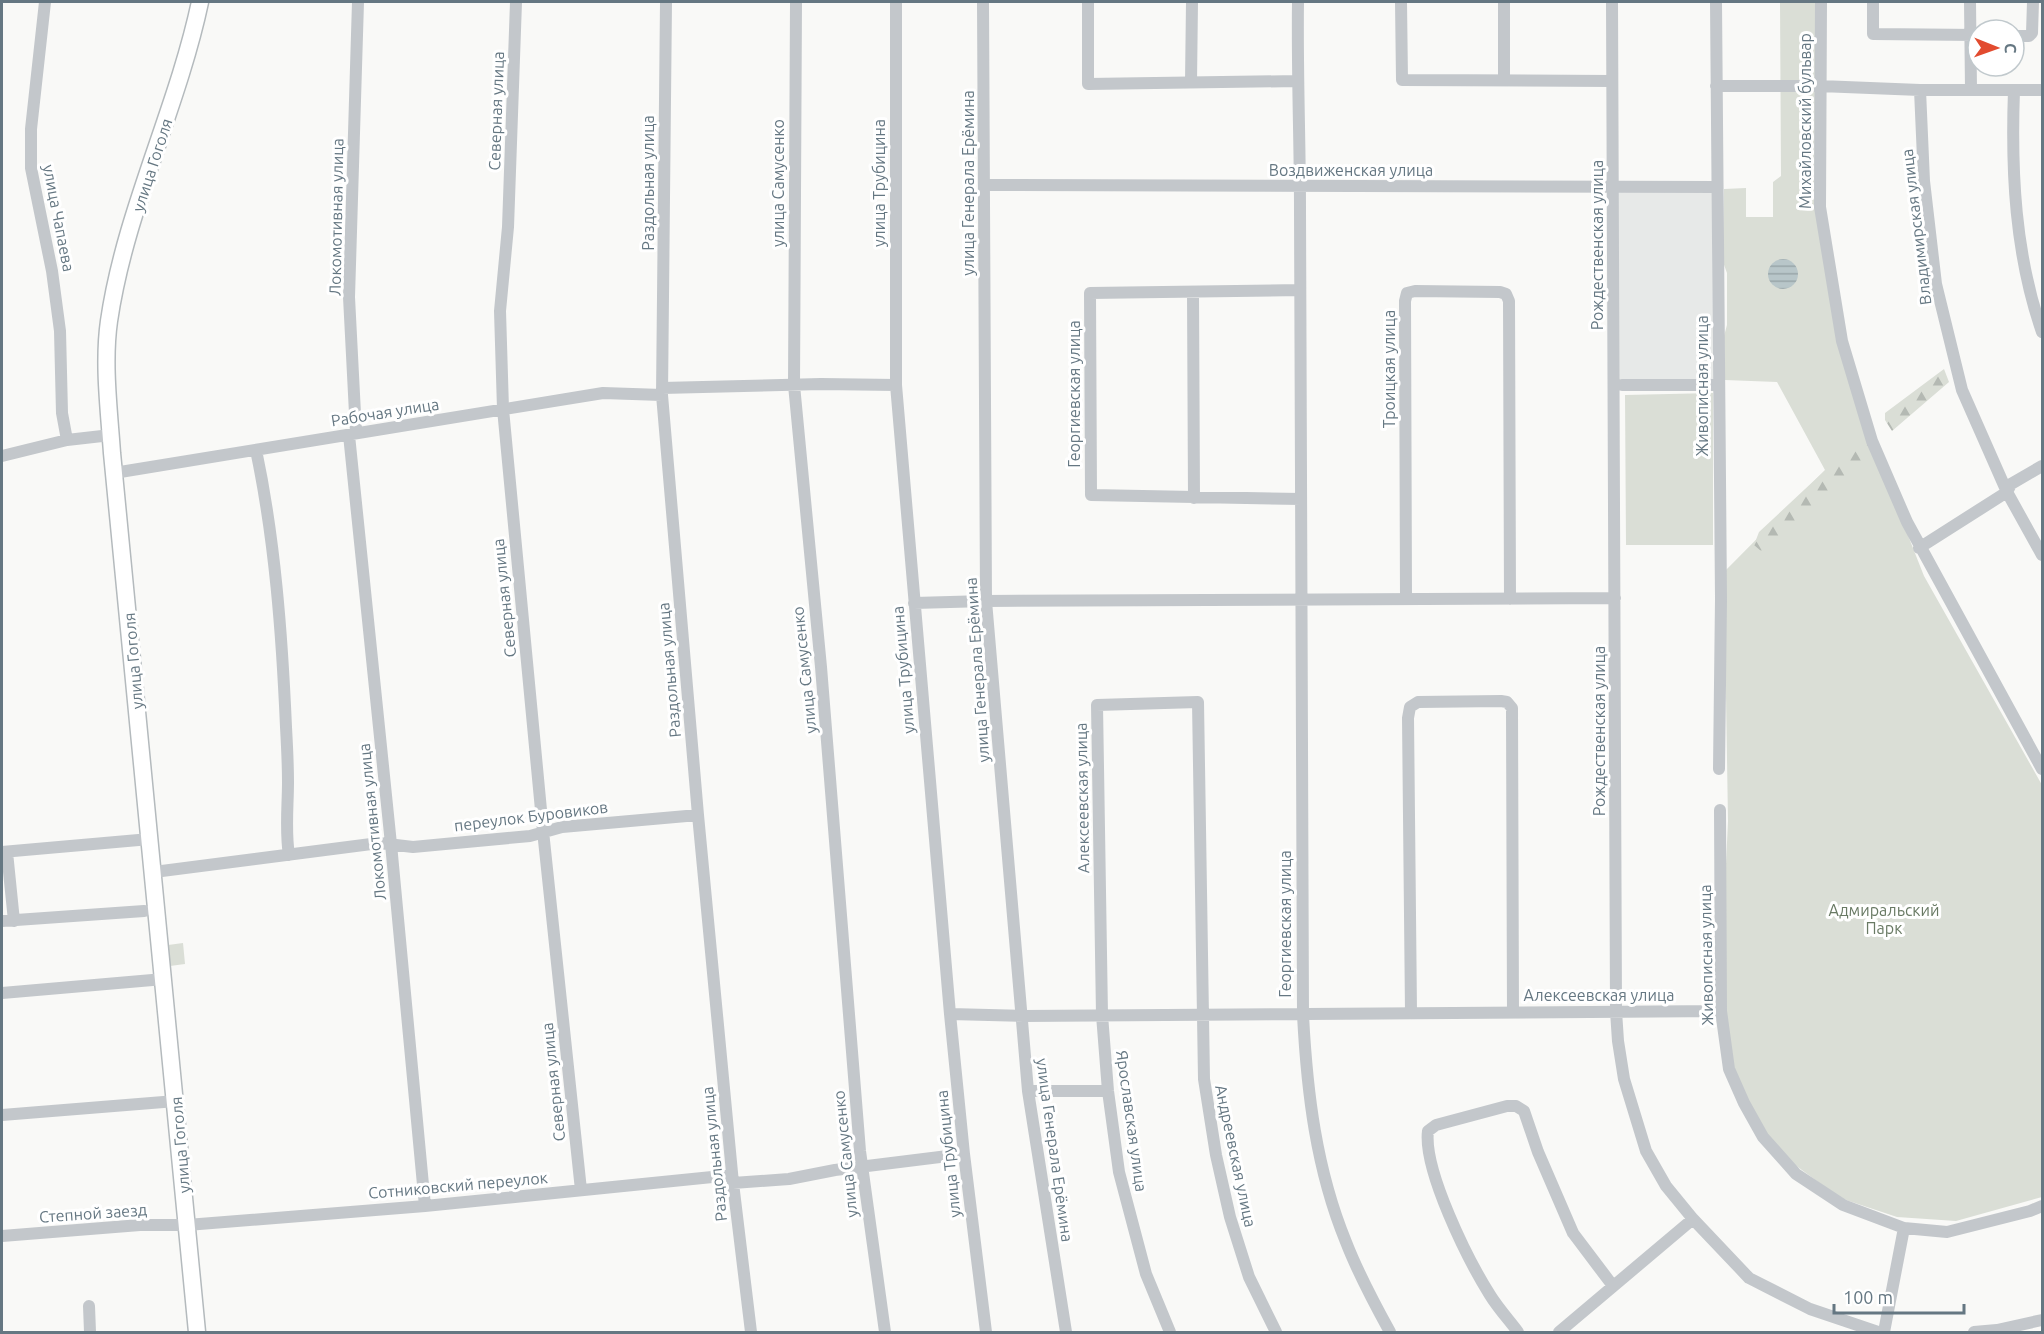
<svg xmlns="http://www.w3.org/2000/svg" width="2044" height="1334" font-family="Ubuntu,sans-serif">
  <defs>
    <pattern id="forest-firs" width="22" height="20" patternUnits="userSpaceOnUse" patternTransform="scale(1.5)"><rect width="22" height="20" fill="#daded6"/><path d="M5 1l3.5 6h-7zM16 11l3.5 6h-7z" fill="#b4b9b3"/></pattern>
    <pattern id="water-rules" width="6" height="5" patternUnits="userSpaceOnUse" patternTransform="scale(1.5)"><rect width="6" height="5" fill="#b8c6c9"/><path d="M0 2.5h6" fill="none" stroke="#99a6a9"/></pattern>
  </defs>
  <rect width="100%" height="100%" fill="#f9f9f7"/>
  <path fill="#e7e9e8" d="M1618,191H1712L1713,380L1619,382Z"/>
  <path fill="#daded6" d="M1780,2H1816V204L1866,429L1924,576L2042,785V1197L1956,1221L1897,1217L1840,1198L1791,1162L1762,1130L1735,1077L1724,1016V907L1728,821L1724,572L1825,470L1777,382L1725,380L1724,336L1727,325V273L1723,262L1724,189L1746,188V217H1773V182L1781,176Z
    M1713,393V545H1626L1625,395Z
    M183,943L185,964L170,966L168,945Z"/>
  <path fill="url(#forest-firs)" d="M1944,369L1949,382L1892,431L1885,420V413Z
    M1865,433L1874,454L1771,552L1761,551L1754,545L1759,532Z"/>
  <path fill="url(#water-rules)" d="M1768 274a15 15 0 1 1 30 0a15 15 0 1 1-30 0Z"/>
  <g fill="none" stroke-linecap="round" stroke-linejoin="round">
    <g stroke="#b4babd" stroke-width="19">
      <path id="major" d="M197,1332L112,453C109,410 103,363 109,321C125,211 177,110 200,2"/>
    </g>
    <path stroke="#c3c7cb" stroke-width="12" d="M45,2L31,129V168L52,271L60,331L62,413L67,440
      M516,2L508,227L500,311L503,409L543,831L581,1190
      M666,2L662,395L698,815L733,1183L751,1332
      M796,2L794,385L821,667L860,1151L885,1332
      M896,2V385L950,1014L964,1154L986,1332
      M983,2L986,601L1028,1091L1066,1332
      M1088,2V84L1297,81
      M1298,2C1297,71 1300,141 1300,210C1300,478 1301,746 1303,1015C1307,1092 1316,1169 1346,1242C1358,1273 1374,1303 1390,1332
      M1401,2L1402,80L1612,81
      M1504,2V80
      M1612,2L1616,1011L1618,1041L1624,1079L1646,1151L1666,1186L1693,1219L1749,1278L1810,1309L1878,1332
      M1716,2L1721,599L1719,769
      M1821,2L1820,207L1842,341L1872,441L1907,522L2042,769
      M1873,2V34L1978,35
      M1970,2L1971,89
      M2014,36H2029L2032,33L2033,2
      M1191,82L1192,2
      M1716,86H1820L1920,90H2042
      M1920,90L1924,181L1936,284L1962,390L2007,492L2042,555
      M2014,90C2011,172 2015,254 2042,332
      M985,185L1717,187
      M1300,290L1090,293L1091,495L1301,499
      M1193,293L1194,498
      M1622,385H1718
      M662,388L821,384L896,385
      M356,433L349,297L358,2
      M349,435L391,844L425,1206
      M256,450C275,540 282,635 286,727C287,745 288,763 288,782C288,806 285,831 289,855
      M2,456L67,440L111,435
      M114,473L603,393L662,395
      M1919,548L2007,492L2011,484L2042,466
      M1406,598L1405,301L1407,293L1415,291L1500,292L1506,294L1509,301L1510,599
      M914,603L986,601L1615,598
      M1720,810L1721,1011L1729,1069L1744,1103L1763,1137L1796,1174L1843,1205L1904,1228L1947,1232L2030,1211L2042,1206
      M2,852L150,839
      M7,852L14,921
      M154,872L379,843L413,847L530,836L562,827L698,815
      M2,921L144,911
      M2,993L164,979
      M1411,1012L1408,718L1410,707L1418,702L1501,701L1507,702L1512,708L1513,1012
      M950,1014L1023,1016L1721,1011
      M1028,1091H1108
      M2,1115L176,1101
      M733,1183L789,1179L835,1170L964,1154
      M2,1236L140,1225H187L425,1206L732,1175
      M89,1306L90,1332
      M1170,1332L1146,1274L1119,1172L1108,1091L1102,1015L1097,705L1198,702L1204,1079L1216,1155L1230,1217L1249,1277L1276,1332
      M1518,1332C1509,1320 1498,1308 1490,1295C1468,1260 1423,1170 1428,1131L1436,1125L1507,1106H1516L1524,1111L1538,1152L1573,1233L1613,1286
      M1559,1332L1693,1219
      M1884,1332L1904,1228
      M1974,1332L1997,1330L2042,1320"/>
    <use href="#major" stroke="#fff" stroke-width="16"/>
  </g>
  <g text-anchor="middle" stroke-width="6" stroke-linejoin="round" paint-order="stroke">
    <g font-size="16" fill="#657782" stroke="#fff">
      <text transform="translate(496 111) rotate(-88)" y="6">Северная улица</text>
      <text transform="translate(1805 121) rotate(-90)" y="6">Михайловский бульвар</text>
      <text transform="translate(152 165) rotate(-72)" y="6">улица Гоголя</text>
      <text x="1351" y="176">Воздвиженская улица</text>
      <text transform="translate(648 183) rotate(-90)" y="6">Раздольная улица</text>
      <text transform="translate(778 183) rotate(-90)" y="6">улица Самусенко</text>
      <text transform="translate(879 183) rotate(-90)" y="6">улица Трубицина</text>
      <text transform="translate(968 183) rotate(-90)" y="6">улица Генерала Ерёмина</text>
      <text transform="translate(336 217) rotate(-89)" y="6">Локомотивная улица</text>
      <text transform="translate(59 218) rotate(79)" y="6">улица Чапаева</text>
      <text transform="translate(1916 227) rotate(-97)" y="6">Владимирская улица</text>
      <text transform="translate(1597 245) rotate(-90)" y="6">Рождественская улица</text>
      <text transform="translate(1389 369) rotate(-90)" y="6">Троицкая улица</text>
      <text transform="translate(1702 386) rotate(-90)" y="6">Живописная улица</text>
      <text transform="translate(1074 394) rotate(-90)" y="6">Георгиевская улица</text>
      <text transform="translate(385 412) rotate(-9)" y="6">Рабочая улица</text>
      <text transform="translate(504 598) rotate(-96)" y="6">Северная улица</text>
      <text transform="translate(133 661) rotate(-95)" y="6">улица Гоголя</text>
      <text transform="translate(669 670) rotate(-95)" y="6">Раздольная улица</text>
      <text transform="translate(804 670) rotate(-96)" y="6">улица Самусенко</text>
      <text transform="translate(903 670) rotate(-95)" y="6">улица Трубицина</text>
      <text transform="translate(977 670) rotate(-94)" y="6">улица Генерала Ерёмина</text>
      <text transform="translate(1599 731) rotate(-90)" y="6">Рождественская улица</text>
      <text transform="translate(1082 798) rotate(-91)" y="6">Алексеевская улица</text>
      <text transform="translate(531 816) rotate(-7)" y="6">переулок Буровиков</text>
      <text transform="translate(372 822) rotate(-96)" y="6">Локомотивная улица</text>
      <text transform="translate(1285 924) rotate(-90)" y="6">Георгиевская улица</text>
      <text transform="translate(1706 955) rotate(-91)" y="6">Живописная улица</text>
      <text x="1599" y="1001">Алексеевская улица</text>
      <text transform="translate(553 1082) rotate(-96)" y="6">Северная улица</text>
      <text transform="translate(1132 1121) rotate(82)" y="6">Ярославская улица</text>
      <text transform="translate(180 1145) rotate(-95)" y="6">улица Гоголя</text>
      <text transform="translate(1055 1150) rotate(82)" y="6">улица Генерала Ерёмина</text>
      <text transform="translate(714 1154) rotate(-96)" y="6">Раздольная улица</text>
      <text transform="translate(845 1154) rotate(-96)" y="6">улица Самусенко</text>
      <text transform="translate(948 1154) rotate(-96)" y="6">улица Трубицина</text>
      <text transform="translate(1236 1156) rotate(78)" y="6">Андреевская улица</text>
      <text transform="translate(458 1185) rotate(-5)" y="6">Сотниковский переулок</text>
      <text transform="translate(93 1213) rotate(-4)" y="6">Степной заезд</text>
    </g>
    <g font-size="16" fill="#697a64" stroke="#fff">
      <text x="1884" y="916">Адмиральский<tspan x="1884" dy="18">Парк</tspan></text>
    </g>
  </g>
  <rect width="2044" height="1334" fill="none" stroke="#657782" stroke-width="6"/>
  <g transform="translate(1996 48) rotate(91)"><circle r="28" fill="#ffffff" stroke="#c1c9cd" stroke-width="1.5"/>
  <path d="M0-4.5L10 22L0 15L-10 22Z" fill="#e24b2f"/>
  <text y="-9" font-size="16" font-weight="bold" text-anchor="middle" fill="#657782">С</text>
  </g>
  <path d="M1834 1304v9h130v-9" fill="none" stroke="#657782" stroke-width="3"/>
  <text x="1843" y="1304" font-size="18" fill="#657782" stroke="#ffffff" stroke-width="4.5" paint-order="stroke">100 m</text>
</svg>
